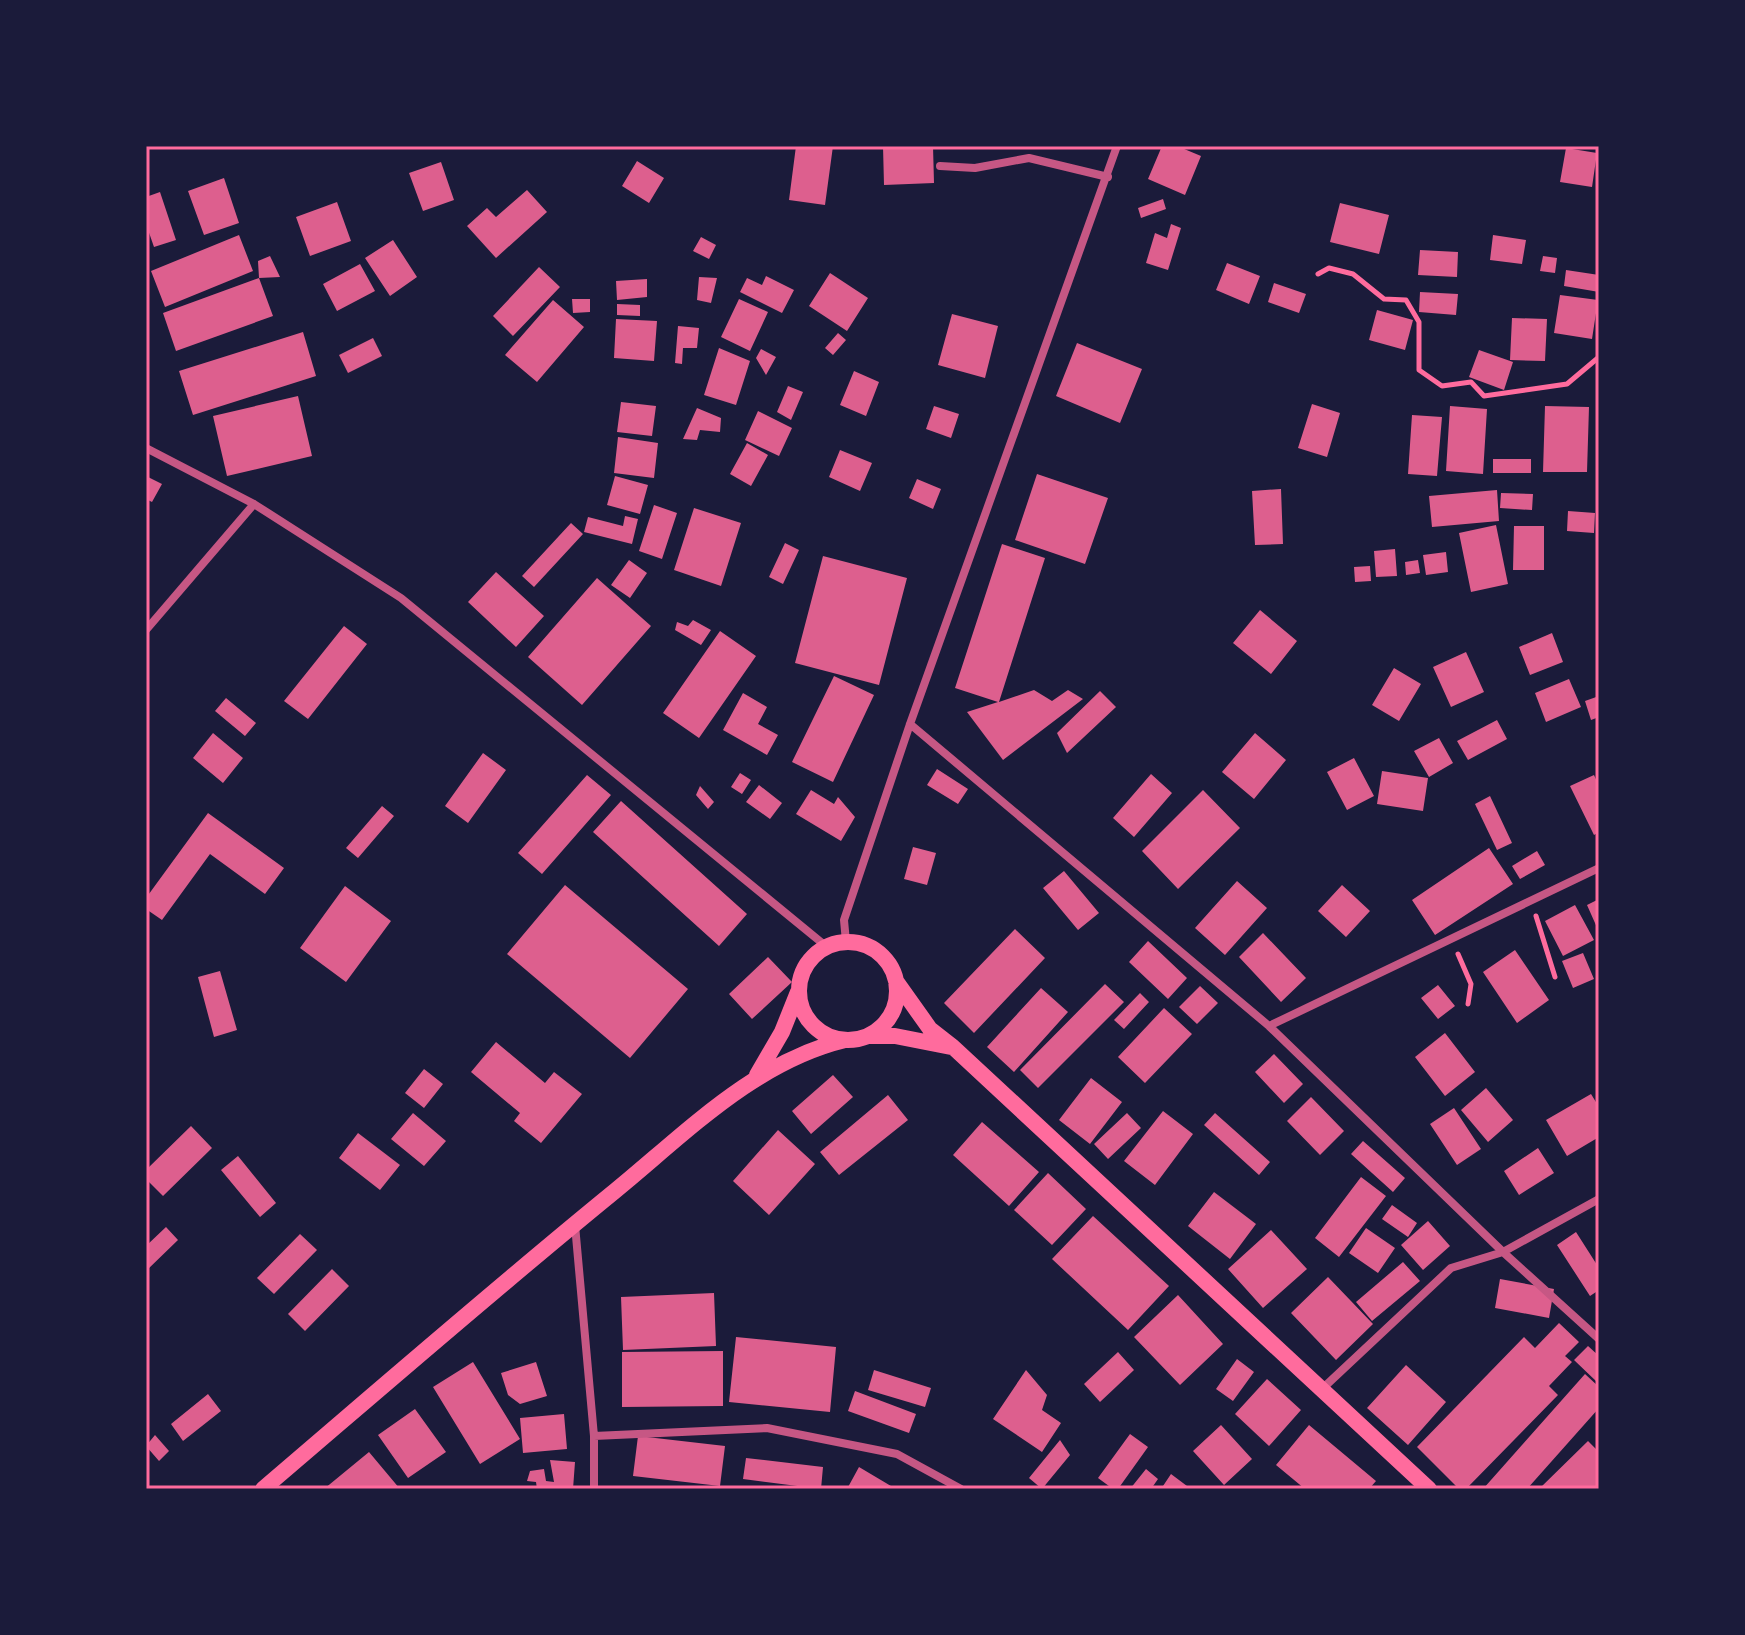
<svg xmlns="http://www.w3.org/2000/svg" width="1745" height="1635" font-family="Barlow,sans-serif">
  <rect width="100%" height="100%" fill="#1b1b3a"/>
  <path fill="#dd5f8e" d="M796,146H833L825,205L789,200Z
    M883,146H933L934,183L884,185Z
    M1162,146H1177L1201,156L1185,195L1148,179Z
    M1566,148L1597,153L1592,187L1560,182Z
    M637,161L664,178L649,203L622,186Z
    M441,162L454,200L423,211L409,173Z
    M224,178L239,223L204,235L188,191Z
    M527,190L547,212L496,258L467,226L487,208L496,217Z
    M160,192L176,240L154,247L146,224V197Z
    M1163,199L1166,209L1141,218L1138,208Z
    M337,202L351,241L310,256L296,217Z
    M1340,203L1389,215L1379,254L1330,242Z
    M1171,224L1181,228L1168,270L1146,263L1155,233L1167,238Z
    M239,235L253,271L165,307L151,271Z
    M1493,235L1526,240L1522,264L1490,260Z
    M701,237L716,245L709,259L693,251Z
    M393,240L417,277L390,296L365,258Z
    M1420,250L1458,252L1457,277L1418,275Z
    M270,256L280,277L259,278L258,261Z
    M1543,256L1557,258L1555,273L1540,271Z
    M1227,263L1260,276L1249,304L1216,290Z
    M360,264L375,291L337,311L323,284Z
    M539,267L560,287L513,336L493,316Z
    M1566,270L1599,275V292L1564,286Z
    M830,273L868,298L847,331L809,306Z
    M766,276L794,290L782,313L740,292L747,278L762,285Z
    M699,277L717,278L711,303L697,300Z
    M259,278L273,316L176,351L163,313Z
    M647,279V297L617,300L616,281Z
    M1274,283L1306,294L1299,313L1268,302Z
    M1420,292L1458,294L1456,315L1419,312Z
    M1560,295L1598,300L1592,339L1554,333Z
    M572,299H590V312L573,313Z
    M739,299L768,312L750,351L721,337Z
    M553,300L584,327L537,382L505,355Z
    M617,304L640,305V316L617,315Z
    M1377,310L1413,320L1405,350L1369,340Z
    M952,314L998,326L985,378L938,365Z
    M1512,318L1547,319L1545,361L1510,360Z
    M616,319L657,321L654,361L614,358Z
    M678,326L699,328L697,348H683L682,364L675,363Z
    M303,332L316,376L193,415L179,371Z
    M838,333L846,340L833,355L825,348Z
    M373,338L382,356L348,373L339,355Z
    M1077,343L1142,369L1120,423L1056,396Z
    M719,348L750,361L736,405L704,395Z
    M761,349L776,357L766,375L756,358Z
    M1479,350L1513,362L1504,390L1469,377Z
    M854,371L879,382L866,416L840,405Z
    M788,386L803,392L791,420L777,412Z
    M298,396L312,456L227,476L213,416Z
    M621,402L656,406L652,436L617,432Z
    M1312,404L1340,413L1327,457L1298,448Z
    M934,406L959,414L951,438L926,429Z
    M1450,406L1487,409L1483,474L1446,471Z
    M1545,406L1589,407L1587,472H1543Z
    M697,408L721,418L720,432L700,430L697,440L683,439Z
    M758,411L792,428L779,456L745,440Z
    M1412,415L1442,417L1437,476L1408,474Z
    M618,437L658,443L654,478L614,473Z
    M747,443L768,455L751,486L730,474Z
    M840,450L872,463L860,491L829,477Z
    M1493,459H1531V473H1493Z
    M1037,474L1108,498L1085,564L1015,540Z
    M146,476L162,484L152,502L146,499Z
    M615,476L648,485L640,514L607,505Z
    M917,479L941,489L933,509L909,498Z
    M1281,489L1283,544L1255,545L1252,491Z
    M1497,490L1499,521L1432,527L1429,496Z
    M1501,493L1533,494L1532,510L1500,508Z
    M654,505L677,513L662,559L639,551Z
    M694,508L741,523L721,586L674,570Z
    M1568,511L1595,513L1594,533L1567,531Z
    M625,516L638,519L632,544L584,532L588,517L623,526Z
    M571,523L583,534L534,587L522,576Z
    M1496,525L1508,584L1471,592L1459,533Z
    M1514,526H1544V570H1513Z
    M785,543L799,550L783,584L769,577Z
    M1002,544L1045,558L999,702L1034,690L1052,701L1068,690L1083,699L1003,760L967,712L998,702L955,688Z
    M1395,549L1397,576L1376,577L1374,551Z
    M1446,552L1448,572L1426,575L1423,555Z
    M823,556L907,578L879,685L795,663Z
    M629,560L647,573L630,598L611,585Z
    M1418,560L1420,573L1406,575L1405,562Z
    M1370,566L1371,581L1355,582L1354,567Z
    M496,572L544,616L516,647L468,602Z
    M597,578L651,626L582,705L528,657Z
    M1260,610L1297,641L1271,674L1233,643Z
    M693,620L711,630L701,645L675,630L677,622L688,626Z
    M344,626L367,644L308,719L284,701Z
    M720,631L756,656L699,738L663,713Z
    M1552,633L1563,662L1530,675L1519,647Z
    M1466,652L1484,692L1451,707L1433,667Z
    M1394,668L1421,684L1399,721L1372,705Z
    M834,676L874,695L833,782L792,762Z
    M1569,679L1581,707L1546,722L1535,693Z
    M1100,691L1116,707L1067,753L1057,733Z
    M743,693L767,707L758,724L778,735L767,755L723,730Z
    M1599,696V717L1591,720L1585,701Z
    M226,698L256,723L245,736L215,711Z
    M1497,720L1507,739L1468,760L1457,741Z
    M213,733L243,758L223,783L193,758Z
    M1255,733L1286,760L1254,799L1222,772Z
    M1439,738L1453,763L1429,777L1414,751Z
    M483,753L506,770L468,823L445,806Z
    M1354,758L1374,796L1347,810L1327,772Z
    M937,769L968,789L958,804L927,785Z
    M1382,771L1428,778L1423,811L1377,804Z
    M740,773L751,780L742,794L731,787Z
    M1151,774L1172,793L1134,837L1113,818Z
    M587,775L611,795L542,874L518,853Z
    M1594,775L1599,786V832L1594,835L1570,786Z
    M759,785L782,803L770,819L746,802Z
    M700,786L714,802L708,809L696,795Z
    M811,790L834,804L838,797L855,817L841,841L796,814Z
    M1203,790L1240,828L1178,889L1142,851Z
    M1490,796L1512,843L1497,850L1475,804Z
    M621,801L747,914L719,946L593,832Z
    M382,806L394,816L358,858L346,848Z
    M208,813L284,868L265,894L210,854L162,920L146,909V898Z
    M913,847L936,853L927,885L904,879Z
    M1489,848L1513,884L1435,935L1412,900Z
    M1537,851L1545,865L1520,879L1512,866Z
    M1064,871L1099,913L1078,930L1043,888Z
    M1237,881L1267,908L1225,955L1195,928Z
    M565,885L688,989L630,1058L507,954Z
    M1342,885L1370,911L1346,937L1318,911Z
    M345,886L391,921L346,982L300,948Z
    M1599,899V932L1587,905Z
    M1575,905L1594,940L1563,956L1545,921Z
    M1015,929L1045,958L974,1033L944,1003Z
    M1263,933L1306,978L1281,1002L1239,957Z
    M1148,941L1187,978L1168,999L1129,962Z
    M1515,950L1549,1000L1517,1023L1483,972Z
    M1583,953L1594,979L1573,988L1562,961Z
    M768,957L792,982L752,1019L729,994Z
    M220,971L237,1030L214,1037L198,977Z
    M1105,984L1124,1002L1038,1088L1020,1070Z
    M1438,985L1455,1006L1438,1019L1421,998Z
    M1200,986L1218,1003L1197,1024L1179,1007Z
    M1041,988L1068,1012L1014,1072L987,1047Z
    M1140,993L1149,1002L1124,1029L1114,1020Z
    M1164,1008L1192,1034L1145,1083L1118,1057Z
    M1445,1033L1475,1072L1445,1096L1415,1057Z
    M496,1042L545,1083L554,1072L582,1094L541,1143L514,1121L520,1113L471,1072Z
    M1274,1054L1303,1084L1284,1103L1255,1072Z
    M424,1069L443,1084L424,1108L405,1093Z
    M833,1075L853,1097L811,1134L792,1111Z
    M1091,1078L1122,1102L1090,1144L1059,1120Z
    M1486,1088L1513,1120L1488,1142L1461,1110Z
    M1591,1094L1599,1107V1137L1567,1156L1546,1120Z
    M888,1095L908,1120L839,1175L820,1152Z
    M1311,1097L1344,1131L1320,1155L1287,1121Z
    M1454,1108L1481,1149L1457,1165L1430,1124Z
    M1163,1111L1193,1134L1155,1185L1124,1161Z
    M413,1113L446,1141L424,1166L391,1139Z
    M1127,1113L1141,1128L1108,1159L1094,1144Z
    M1215,1113L1270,1162L1259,1175L1204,1125Z
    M982,1122L1039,1172L1009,1206L953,1155Z
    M191,1126L212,1148L163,1196L146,1179V1170Z
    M778,1130L815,1164L769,1215L733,1181Z
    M358,1133L400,1165L380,1190L339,1158Z
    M1363,1141L1405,1178L1393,1192L1351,1154Z
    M1538,1148L1554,1173L1519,1195L1504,1171Z
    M238,1156L276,1203L260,1217L221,1170Z
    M1048,1173L1086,1209L1052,1245L1014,1210Z
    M1361,1177L1386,1196L1339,1257L1315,1238Z
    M1214,1192L1256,1224L1230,1259L1188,1226Z
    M1392,1205L1417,1223L1408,1237L1382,1219Z
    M1093,1216L1169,1286L1128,1330L1052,1259Z
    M1428,1221L1450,1246L1423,1270L1401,1245Z
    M166,1227L178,1240L146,1271V1246Z
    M1366,1228L1395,1248L1378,1273L1349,1253Z
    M1271,1230L1307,1269L1263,1308L1228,1269Z
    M1576,1232L1599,1268V1290L1590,1296L1557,1245Z
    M300,1234L317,1250L274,1294L257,1278Z
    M1403,1262L1420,1281L1372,1321L1356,1302Z
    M332,1269L349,1286L305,1331L288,1314Z
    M1328,1277L1373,1324L1336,1360L1291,1313Z
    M1500,1279L1554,1289L1549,1318L1495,1308Z
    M714,1293L716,1346L623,1350L621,1297Z
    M1178,1295L1223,1344L1180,1385L1134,1337Z
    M1559,1323L1579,1342L1565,1356L1572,1362L1549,1386L1558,1395L1466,1489H1459L1417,1447L1524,1337L1535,1348Z
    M736,1337L836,1347L830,1412L729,1402Z
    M1588,1346L1599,1356L1597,1382L1574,1360Z
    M723,1351V1406L622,1407V1352Z
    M1118,1352L1134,1370L1100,1402L1084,1384Z
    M1237,1359L1254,1372L1233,1401L1216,1389Z
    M473,1362L520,1439L480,1464L433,1387Z
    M536,1362L547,1396L520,1404L508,1395L501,1373Z
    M1406,1365L1446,1402L1408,1445L1367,1408Z
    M874,1370L931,1388L925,1407L868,1390Z
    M1026,1370L1047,1395L1042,1410L1061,1423L1042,1452L993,1419Z
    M1585,1374L1599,1387V1408L1527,1489H1483Z
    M1267,1379L1301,1410L1269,1446L1235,1414Z
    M855,1391L916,1414L909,1433L848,1411Z
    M208,1394L221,1411L183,1441L171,1424Z
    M415,1409L446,1452L408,1478L378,1435Z
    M564,1414L567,1449L523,1453L520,1418Z
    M1221,1425L1252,1459L1224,1485L1193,1451Z
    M1309,1425L1376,1481L1369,1489H1305L1276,1465Z
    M1130,1434L1148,1447L1118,1489H1113L1098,1478Z
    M155,1435L169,1451L159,1461L146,1446Z
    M638,1436L725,1446L720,1486L633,1476Z
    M1060,1440L1070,1455L1042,1489L1029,1478Z
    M1588,1441L1599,1452V1489H1539Z
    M369,1452L400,1489H324Z
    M746,1458L823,1467L821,1489L743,1479Z
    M550,1460L575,1462L573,1489H537L536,1482L527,1481L530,1471L544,1469L546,1481L554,1482Z
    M859,1467L896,1489H847Z
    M1146,1469L1158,1479L1151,1489H1130Z
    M1171,1474L1187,1486L1185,1489H1161Z"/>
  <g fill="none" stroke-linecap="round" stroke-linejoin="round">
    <path stroke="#ff6b9d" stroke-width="5" d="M1318,274L1329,268L1353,274L1384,299L1406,300L1419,322V370L1442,386L1471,382L1484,396L1567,384L1599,357
      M1536,916L1555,977
      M1458,954L1471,984L1468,1004"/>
    <path stroke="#c65784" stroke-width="8" d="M940,166L975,168L1029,158L1108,177
      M146,448L254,504L401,598L827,947
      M146,630L254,504
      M910,724L1269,1026L1503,1252L1599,1339
      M846,942L844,920L910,724L1117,146
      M1269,1026L1599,868
      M575,1225L594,1436V1489
      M1322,1389L1451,1268L1503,1252L1599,1199
      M594,1436L767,1428L897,1454L961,1489"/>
    <path stroke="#ff6b9d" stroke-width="16" d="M799 991a49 49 0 1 1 98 0a49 49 0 1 1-98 0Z
      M896,981L930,1029L953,1047L1429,1489
      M868,1036H895L951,1047
      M757,1075L782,1032L798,992
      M263,1489C380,1389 496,1288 615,1191C686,1133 754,1062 845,1040"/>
  </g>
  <rect width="1745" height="1635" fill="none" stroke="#1b1b3a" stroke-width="296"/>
  <rect x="148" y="148" width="1449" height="1339" fill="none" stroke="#ff6b9d" stroke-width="3"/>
</svg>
